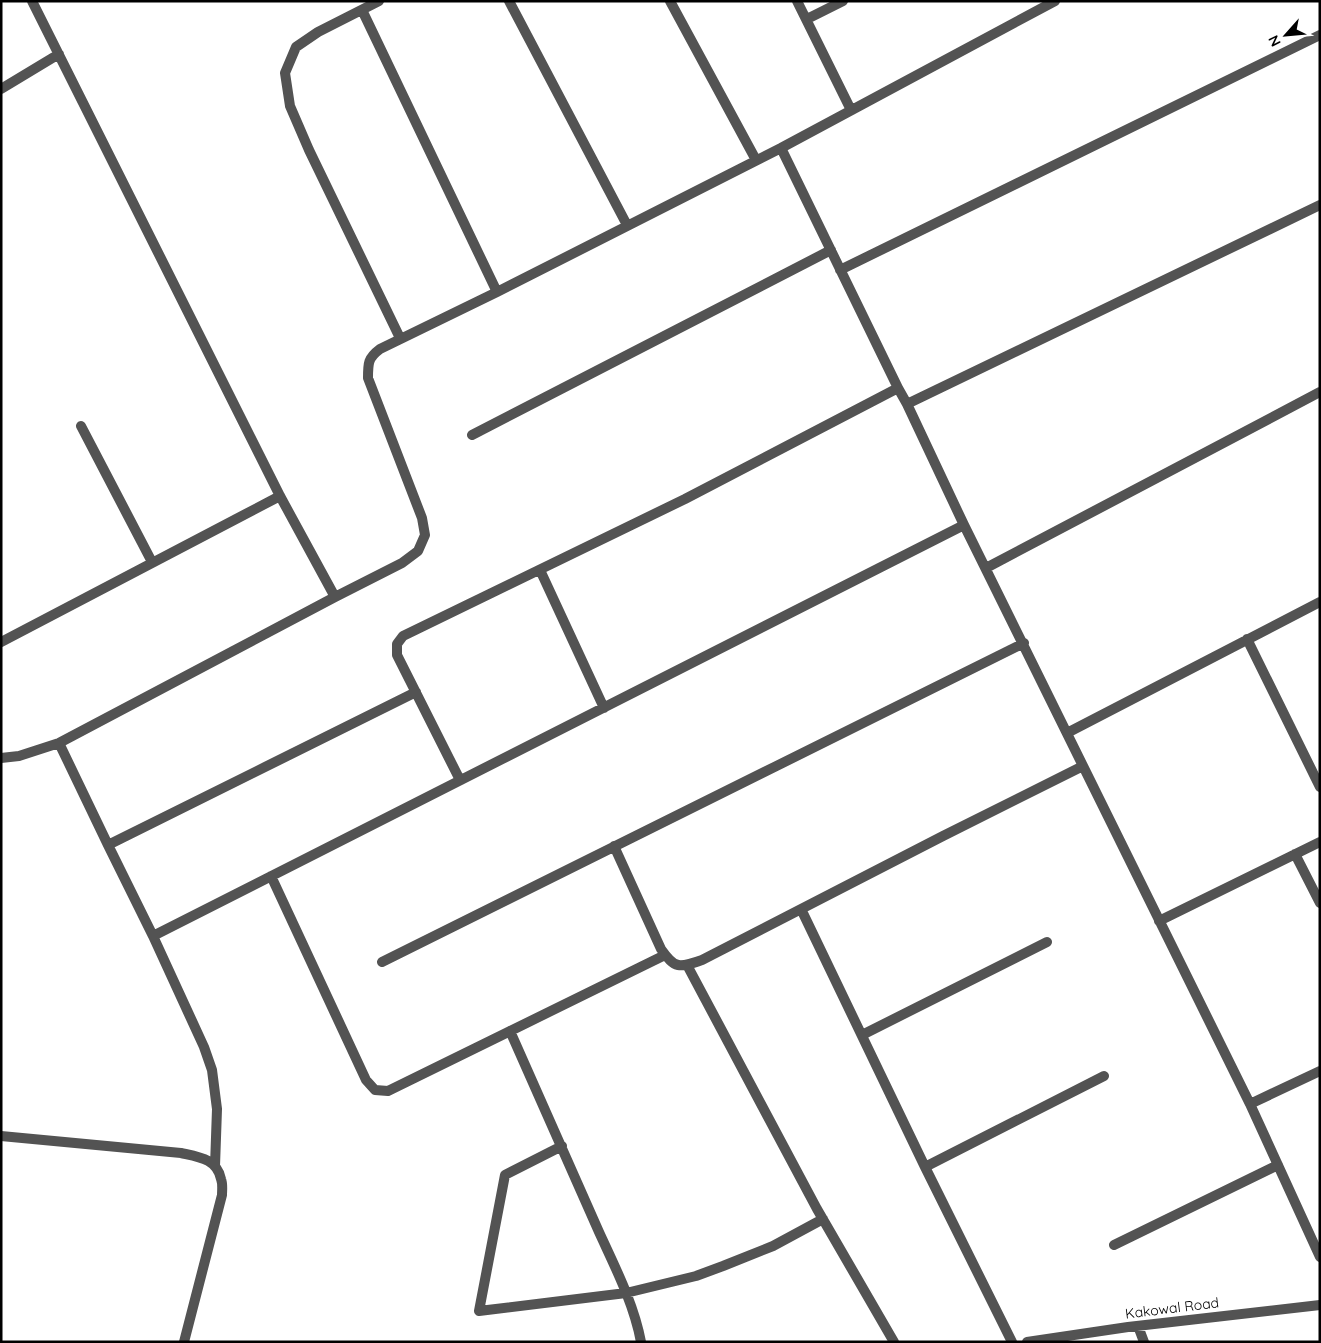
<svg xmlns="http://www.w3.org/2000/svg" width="1321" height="1343" font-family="Quicksand,sans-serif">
  <rect width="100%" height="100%" fill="#fff"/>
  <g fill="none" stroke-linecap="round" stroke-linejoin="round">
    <path stroke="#535353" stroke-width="10" d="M32,1L280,496L335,597
      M379,1L318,32L296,47L285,73L290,106L309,150L400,338
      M509,1L627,225
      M670,1L756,160
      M797,1L851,110
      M362,10L497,292
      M807,19L843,1
      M1,89L59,54
      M781,148L898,388L907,404L964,525L1250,1104L1320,1257
      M840,270L1320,35
      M907,404L1320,205
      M81,426L152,562
      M472,435L831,250
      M986,568L1320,392
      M540,570L604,708
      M1247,639L1320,787
      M1,642L280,496
      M1067,733L1320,602
      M59,743L108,845L153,936L204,1047L212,1070L217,1109L215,1166
      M1,758L19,756L59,743L335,597L402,563L418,551L425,535L422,518L368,378C368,363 368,358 380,349L497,292L781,148L1055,1
      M460,780L397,655V644L403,636L685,499L898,388
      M108,845L416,692
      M614,846L661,949C675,969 679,968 702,960L943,836L1083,766
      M1295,854L1320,903
      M271,876L366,1080L375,1090L388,1091L665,955
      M801,909L925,1167L1012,1342
      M1159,921L1320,842
      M153,936L964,525
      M382,962L1024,643
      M687,965L817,1209L894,1342
      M510,1031C540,1098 570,1165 599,1232C615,1267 634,1304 641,1342
      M862,1035L1047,942
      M1250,1104L1320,1071
      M1,1136L181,1153C199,1157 217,1159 221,1179C223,1184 222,1190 222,1195L184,1342
      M562,1146L505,1175L479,1311L626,1293L696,1276L723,1266L773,1246L823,1219
      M925,1167L1104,1076
      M1114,1245L1278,1165
      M1138,1326L1144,1342
      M1027,1342L1128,1327L1320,1305"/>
  </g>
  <g text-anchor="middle" stroke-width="4.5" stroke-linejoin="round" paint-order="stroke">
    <g font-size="14" fill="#000" stroke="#fff">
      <text transform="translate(1172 1308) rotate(-7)" y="5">Kakowal Road</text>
    </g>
  </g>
  <rect width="1321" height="1343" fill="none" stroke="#000000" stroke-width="5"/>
  <g transform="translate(1286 35) rotate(243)" stroke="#ffffff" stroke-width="4" paint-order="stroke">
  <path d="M0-4L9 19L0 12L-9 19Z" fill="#000000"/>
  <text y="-8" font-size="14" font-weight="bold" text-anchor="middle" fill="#000000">N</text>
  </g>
</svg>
